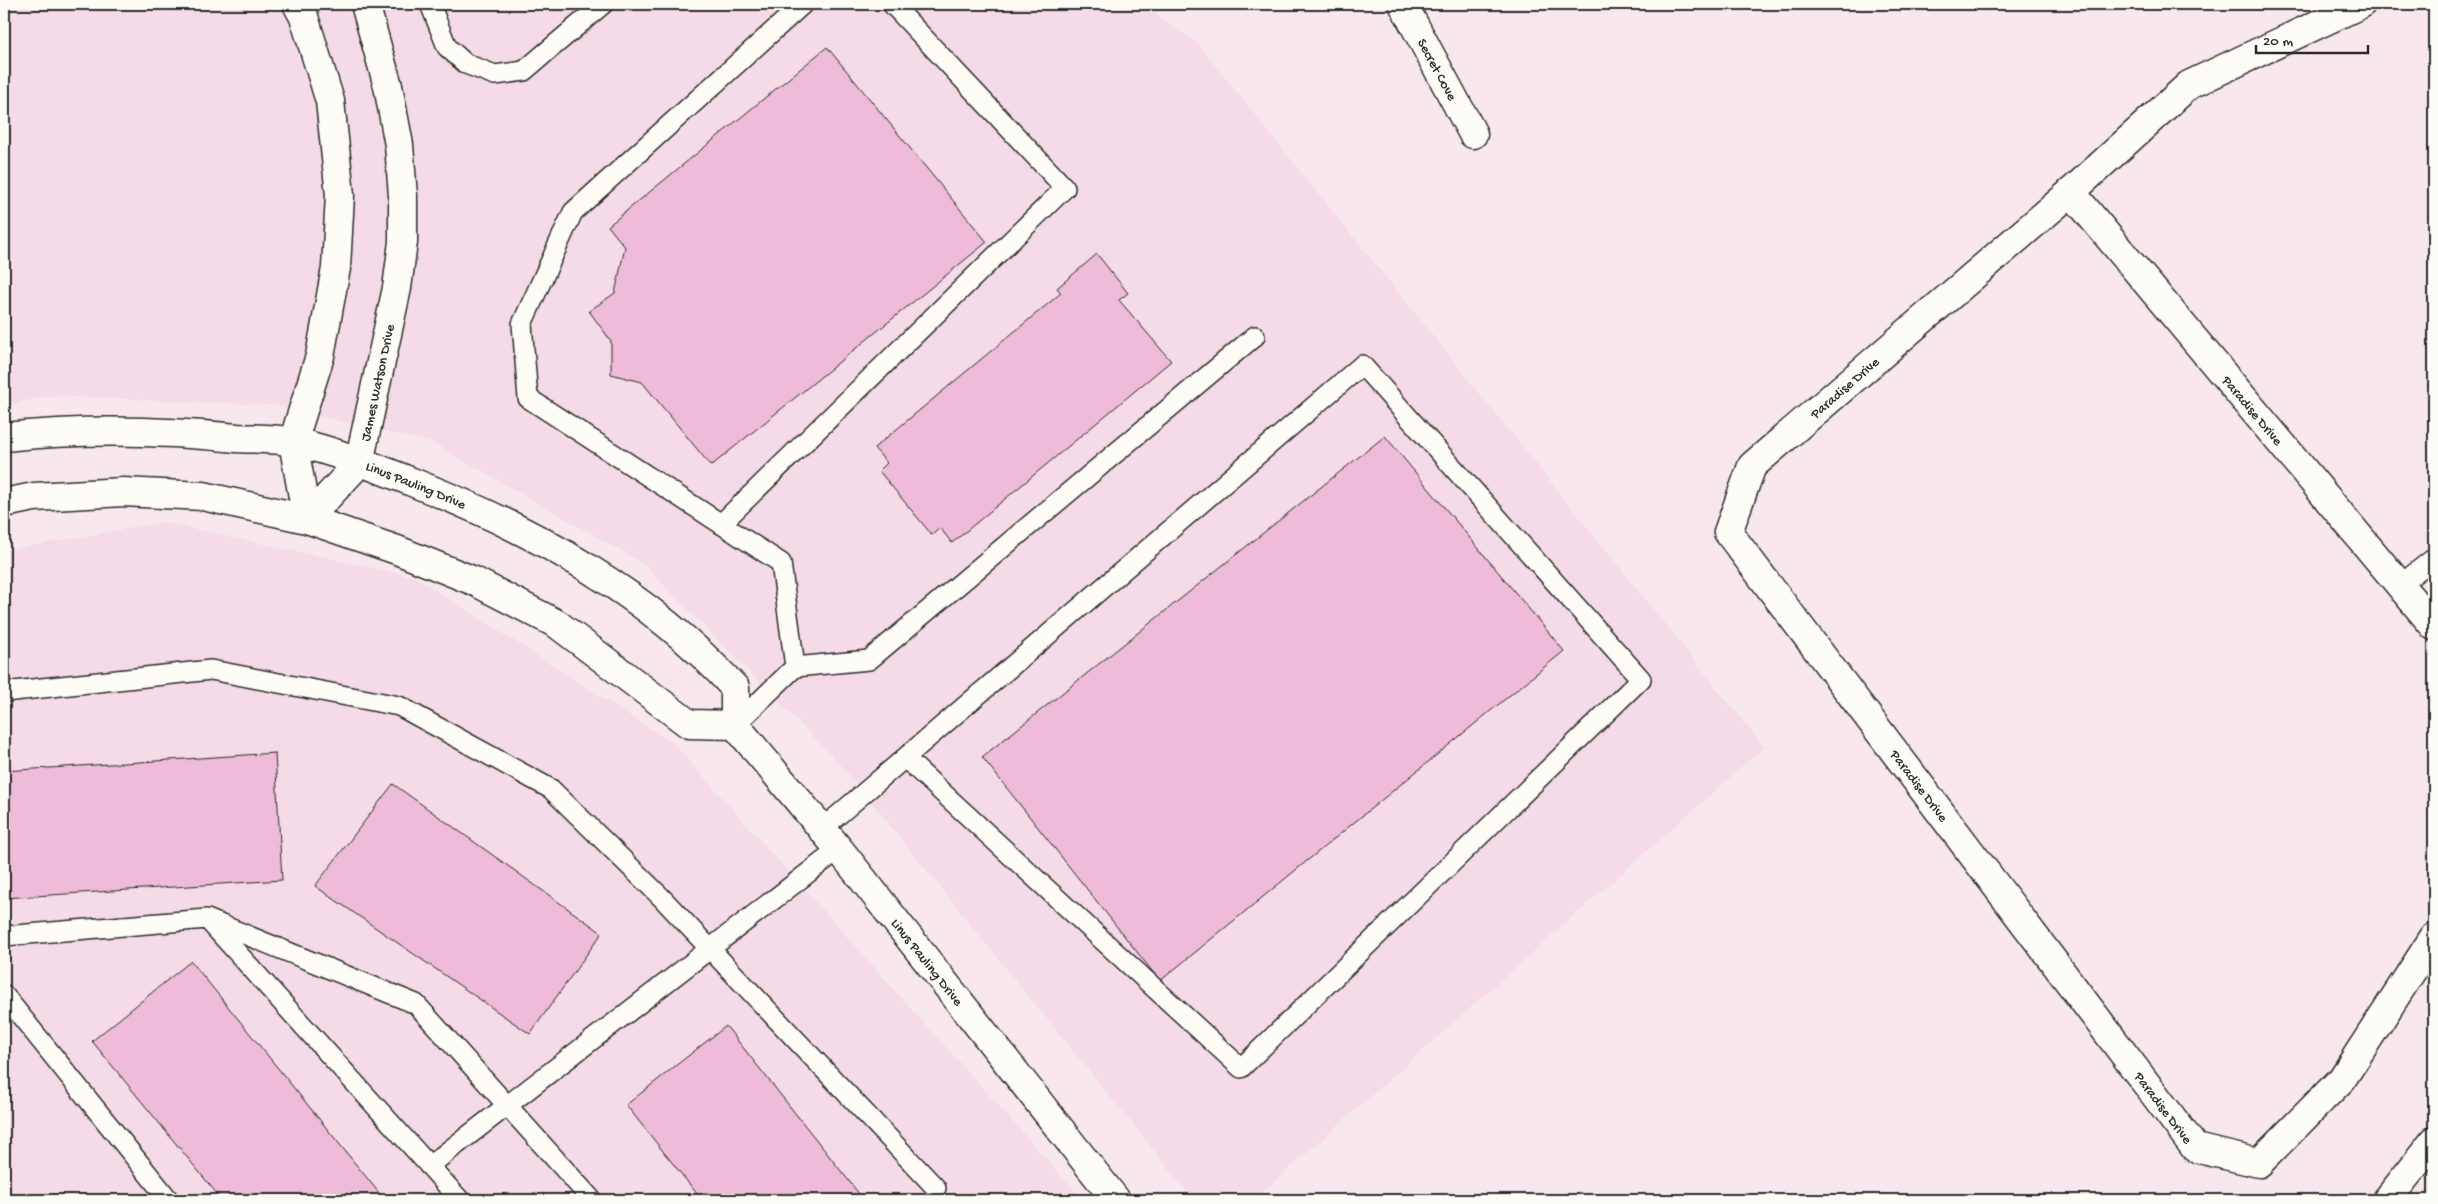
<svg xmlns="http://www.w3.org/2000/svg" width="2438" height="1204" font-family="'Gochi Hand',sans-serif">
  <rect width="100%" height="100%" fill="#f8e8ee"/>
  <filter id="ink" filterUnits="userSpaceOnUse"><feTurbulence type="fractalNoise" baseFrequency=".02" numOctaves="2"/><feDisplacementMap in="SourceGraphic" scale="10" xChannelSelector="R" yChannelSelector="G"/><feConvolveMatrix kernelMatrix="1 2 1 2 8 2 1 2 1" color-interpolation-filters="sRGB"/></filter>
  <g filter="url(#ink)">
    <path fill="#f5dae7" d="M4,4H1141L1198,44L1764,747L1254,1200H1194L840,764L642,563L433,443L272,405L47,396L4,406Z
      M162,522L415,577L674,744L1083,1200H4V551Z"/>
    <path fill="#eebbd8" stroke="#2b2b2b" d="M827,47L987,242L711,466L642,382L611,374V341L589,311L615,293L625,247L608,226Z
      M1097,254L1128,293L1119,300L1171,361L952,543L940,528L932,535L879,471L887,463L874,448L1061,293L1057,288Z
      M1385,436L1564,651L1160,981L982,757Z
      M275,753L282,880L4,898V771Z
      M393,784L602,933L530,1034L315,886Z
      M191,961L384,1199L222,1200L92,1041Z
      M726,1026L864,1200H702L626,1105Z"/>
    <g fill="none" stroke-linecap="round" stroke-linejoin="round">
      <g stroke="#2b2b2b" stroke-width="22">
        <path id="service" d="M430,4L447,47L466,64L495,75L524,71L603,4
          M721,524L1065,188L892,4
          M2400,585L2434,558
          M795,667L869,660L1255,336
          M4,692L211,670L399,706L551,789L661,897L936,1188
          M735,725L795,667L781,563L528,398L522,324L573,212L803,4
          M822,829L1362,365L1641,679L1241,1068L905,758
          M4,936L207,919
          M4,995L169,1200
          M429,1166L839,849
          M460,1200L207,919L416,1004L592,1200"/>
      </g>
      <g stroke="#2b2b2b" stroke-width="31">
        <g id="minor">
          <path d="M297,4L304,17L330,101L340,195L336,268L320,356L293,442L307,519"/>
          <path id="s1" d="M1403,4L1473,134"/>
          <path id="s2" d="M2361,4L2189,85L2071,192L1752,466L1728,532L2195,1148L2259,1163L2342,1079L2434,937"/>
          <path id="s3" d="M2071,192L2434,626"/>
          <path id="s4" d="M307,519L359,463L397,288L403,242V196L399,145L388,86L365,4"/>
        </g>
      </g>
      <g stroke="#2b2b2b" stroke-width="31">
        <g id="tertiary">
          <path id="s5" d="M4,437C82,429 159,430 237,438C255,439 275,438 293,442C332,450 375,467 412,482C532,529 647,592 735,688V725L839,849L1116,1200"/>
          <path d="M4,503L34,497L123,492L203,496L307,519L397,550L474,581L557,624L689,724L735,725"/>
        </g>
      </g>
      <g stroke="#2b2b2b" stroke-width="31">
        <path id="secondary" d="M2387,1200L2434,1141"/>
      </g>
      <use href="#service" stroke="#fdfcf7" stroke-width="19"/>
      <use href="#minor" stroke="#fdfcf7" stroke-width="28"/>
      <use href="#tertiary" stroke="#fdfcf7" stroke-width="28"/>
      <use href="#secondary" stroke="#fdfcf7" stroke-width="28"/>
    </g>
  </g>
  <g text-anchor="middle" stroke-width="4" stroke-linejoin="round" paint-order="stroke">
    <g font-size="14" fill="#2b2b2b" stroke="#fdfcf7">
      <text dy="5" stroke="none"><textPath href="#s1" startOffset="74">Secret Cove</textPath></text>
      <text dy="5" stroke="none"><textPath href="#s4" startOffset="159">James Watson Drive</textPath></text>
      <text transform="translate(1844 387) rotate(-41)" y="5">Paradise Drive</text>
      <text dy="5" stroke="none"><textPath href="#s3" startOffset="284">Paradise Drive</textPath></text>
      <text dy="5" stroke="none"><textPath href="#s5" startOffset="420">Linus Pauling Drive</textPath></text>
      <text dy="5" stroke="none"><textPath href="#s2" startOffset="1158">Paradise Drive</textPath></text>
      <text dy="5" stroke="none"><textPath href="#s5" startOffset="1144">Linus Pauling Drive</textPath></text>
      <text dy="5" stroke="none"><textPath href="#s2" startOffset="1562">Paradise Drive</textPath></text>
    </g>
  </g>
  <rect width="2438" height="1204" fill="none" stroke="#fdfcf7" stroke-width="20"/>
  <rect x="10" y="10" width="2418" height="1184" fill="none" stroke="#2b2b2b" stroke-width="2" filter="url(#ink)"/>
  <path d="M2256 45v8h112v-8" fill="none" stroke="#2b2b2b" stroke-width="2.5"/>
  <text x="2263" y="45" font-size="15" fill="#2b2b2b" stroke="#fdfcf7" stroke-width="4" paint-order="stroke">20 m</text>
</svg>
